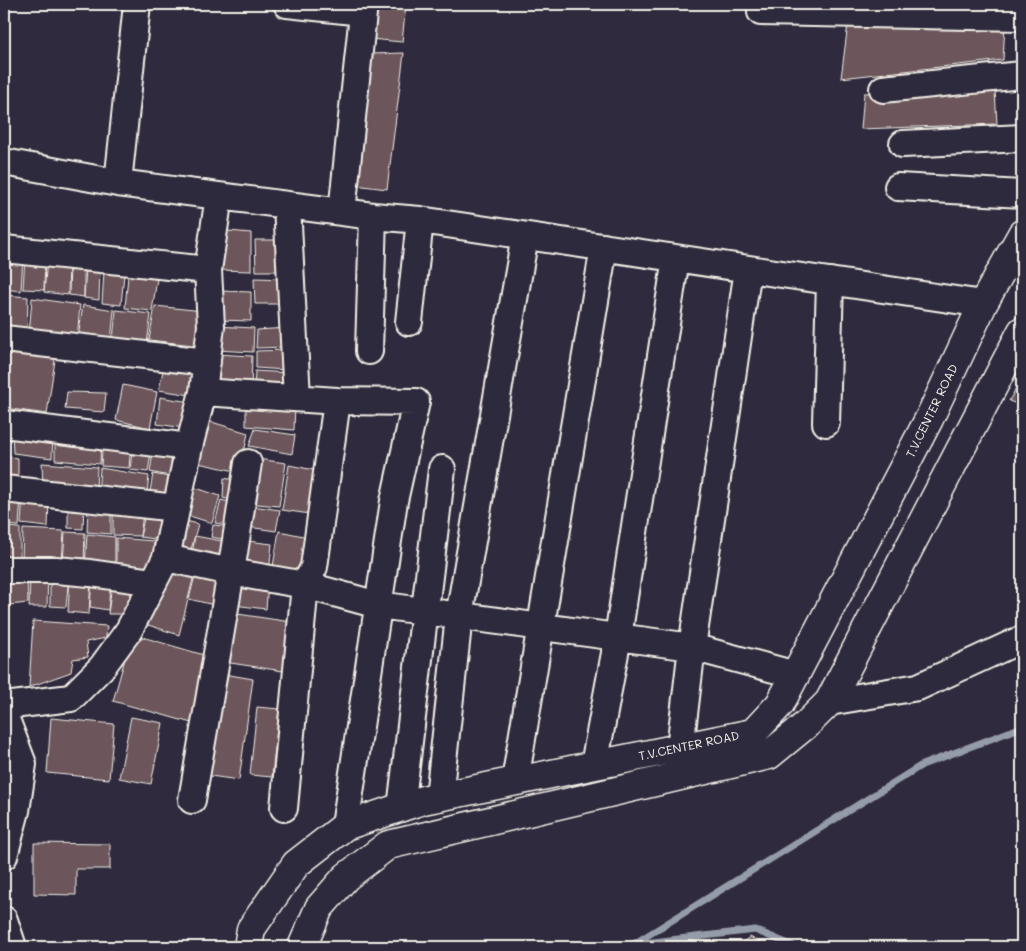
<svg xmlns="http://www.w3.org/2000/svg" width="1026" height="951" font-family="Mali,sans-serif">
  <rect width="100%" height="100%" fill="#2f2a3d"/>
  <filter id="ink" filterUnits="userSpaceOnUse"><feTurbulence type="fractalNoise" baseFrequency=".02" numOctaves="2"/><feDisplacementMap in="SourceGraphic" scale="10" xChannelSelector="R" yChannelSelector="G"/><feConvolveMatrix kernelMatrix="1 2 1 2 8 2 1 2 1" color-interpolation-filters="sRGB"/></filter>
  <g filter="url(#ink)">
    <g fill="none" stroke-linecap="round" stroke-linejoin="round">
      <path stroke="#959ca9" stroke-width="7" d="M636,944L755,930L796,947
        M629,947L922,765L1022,727"/>
    </g>
    <path fill="#6c565b" stroke="#f4f1e8" d="M374,4H406L402,42L370,39Z
      M848,24L1005,25L1003,60L841,78Z
      M404,53L387,189L355,185L370,54Z
      M995,90L997,124L861,129L864,93Z
      M217,230L251,233V271L218,270Z
      M255,240H287V271H256Z
      M4,254L23,255L21,291L4,289Z
      M25,257H45L44,290L23,289Z
      M47,261H69L68,295L44,292Z
      M70,263L84,264V297L69,295Z
      M86,268H100L99,300L84,298Z
      M104,271L124,274L121,305L102,303Z
      M128,276L157,279L152,311L125,308Z
      M254,278L288,279V304H255Z
      M219,291L251,292V321L219,320Z
      M4,295L28,297L27,336L4,334Z
      M32,298L80,305L77,340L29,335Z
      M83,305L114,310L111,341L78,338Z
      M155,306L203,311L202,346L149,340Z
      M116,310L151,314L147,344L113,340Z
      M216,326L254,328L253,352L215,350Z
      M287,328V347L256,348L257,330Z
      M4,348L56,353L47,414L4,408Z
      M286,350V370L256,368V351Z
      M216,354L252,356L251,391L216,387Z
      M165,361L203,366L197,396L159,390Z
      M255,371L288,373V392L254,390Z
      M1022,377V406L1009,401Z
      M123,385L157,392L150,428L116,420Z
      M67,392L106,393L104,412L65,409Z
      M160,397L196,403L191,429L157,424Z
      M246,399L295,404L294,430L246,426Z
      M205,420L248,433L240,472L198,463Z
      M255,429L295,435L292,454L249,446Z
      M12,432L53,435L52,458L13,453Z
      M55,435L101,439L100,464L55,460Z
      M103,439L131,441L129,468L101,466Z
      M133,443L152,446L148,472L130,470Z
      M154,446L185,450L179,478L150,472Z
      M4,456L18,458V487L4,486Z
      M250,458L286,463L279,506L246,503Z
      M42,463L97,467L96,493L43,488Z
      M289,465L324,472L317,515L282,510Z
      M100,468L149,476L146,501L98,495Z
      M153,474L180,479L173,506L148,503Z
      M224,478L240,481L239,502L223,498Z
      M187,485L220,496L212,523L180,513Z
      M4,493L21,495L19,526L4,525Z
      M23,494L49,497L48,527L21,524Z
      M221,500L237,504L236,526L215,523Z
      M113,504L144,507L140,536L113,535Z
      M68,505L84,506L83,529L68,528Z
      M88,505L111,506V534L87,532Z
      M245,505L280,510L276,531L241,526Z
      M146,509L171,512L163,540L140,537Z
      M178,519L198,524L189,557L169,553Z
      M213,525L233,527L232,541L211,537Z
      M4,527L20,528V559L4,558Z
      M23,529L64,531L62,562L22,560Z
      M279,531L313,538L306,576L272,572Z
      M65,532L85,533L84,566L63,565Z
      M87,534L115,537V569L85,568Z
      M195,536L222,541L221,565L191,560Z
      M116,538L154,541L152,572L116,571Z
      M239,540L272,544L269,573L235,569Z
      M164,566L194,575L179,635L139,622Z
      M197,568L222,574L218,606L189,599Z
      M7,573H27L28,603L9,605Z
      M30,573H48L47,607H29Z
      M50,574L69,575L66,607L50,606Z
      M70,575L91,577L89,614L68,612Z
      M92,578L111,581L108,610L90,607Z
      M234,580L268,583L266,609L234,605Z
      M112,584L137,586L131,614H108Z
      M231,613L291,622L283,671L224,662Z
      M33,621L107,626L106,638L86,642L88,657L73,659L71,672L29,687Z
      M132,634L214,658L195,724L113,701Z
      M224,674L253,679L239,780L210,776Z
      M257,707L279,709L272,777L250,775Z
      M131,717L163,723L151,784L119,778Z
      M51,718L114,724L109,779L47,773Z
      M34,843L110,844V869H76V895L34,894Z
      M750,937L768,947H740L737,946Z"/>
    <g fill="none" stroke-linecap="round" stroke-linejoin="round">
      <g stroke="#f4f1e8" stroke-width="30">
        <path id="street" d="M287,4L363,12
          M761,12L1022,17
          M883,89L1022,75
          M903,144L1022,138
          M4,162L118,183L373,216L420,220L983,304
          M118,183L137,4
          M898,187L1022,194
          M287,205L297,398
          M342,212L364,4
          M4,249L208,270
          M409,322L420,220
          M4,339L207,362
          M369,351L373,216
          M203,392L337,401L416,402L394,501L345,826
          M826,423L830,281
          M4,424L189,447
          M4,489L176,508
          M166,558L231,572L305,585L378,605L692,647L796,675
          M4,570H56L90,573L153,582
          M829,702L918,687L1022,639
          M4,706L71,698L102,667L129,630L166,558L189,447L203,392L211,326L208,270L219,196
          M4,714L23,764L16,811L4,856
          M680,748L692,647L748,269
          M594,765L618,637L676,258
          M515,781L604,247
          M439,797L459,616L525,236
          M192,800L231,572L248,463
          M284,808L305,585L314,567L337,401
          M401,808L442,469
          M4,920L13,947"/>
      </g>
      <g stroke="#f4f1e8" stroke-width="31">
        <path id="secondary" d="M248,947L251,929L296,864L345,826L423,800L753,733L780,704L929,419L983,304L1022,234
          M302,947L319,908L346,877L388,845L769,755L807,724L829,702L1022,331"/>
      </g>
      <use href="#street" stroke="#2f2a3d" stroke-width="26"/>
      <use href="#secondary" stroke="#2f2a3d" stroke-width="28"/>
    </g>
  </g>
  <g text-anchor="middle" stroke-width="5" stroke-linejoin="round" paint-order="stroke">
    <g font-size="12" fill="#f4f1e8" stroke="#2f2a3d">
      <text transform="translate(932 411) rotate(-64)" y="4">T.V.CENTER ROAD</text>
      <text transform="translate(689 746) rotate(-12)" y="4">T.V.CENTER ROAD</text>
    </g>
  </g>
  <rect width="1026" height="951" fill="none" stroke="#2f2a3d" stroke-width="20"/>
  <rect x="10" y="10" width="1006" height="931" fill="none" stroke="#f4f1e8" stroke-width="2" filter="url(#ink)"/>
</svg>
